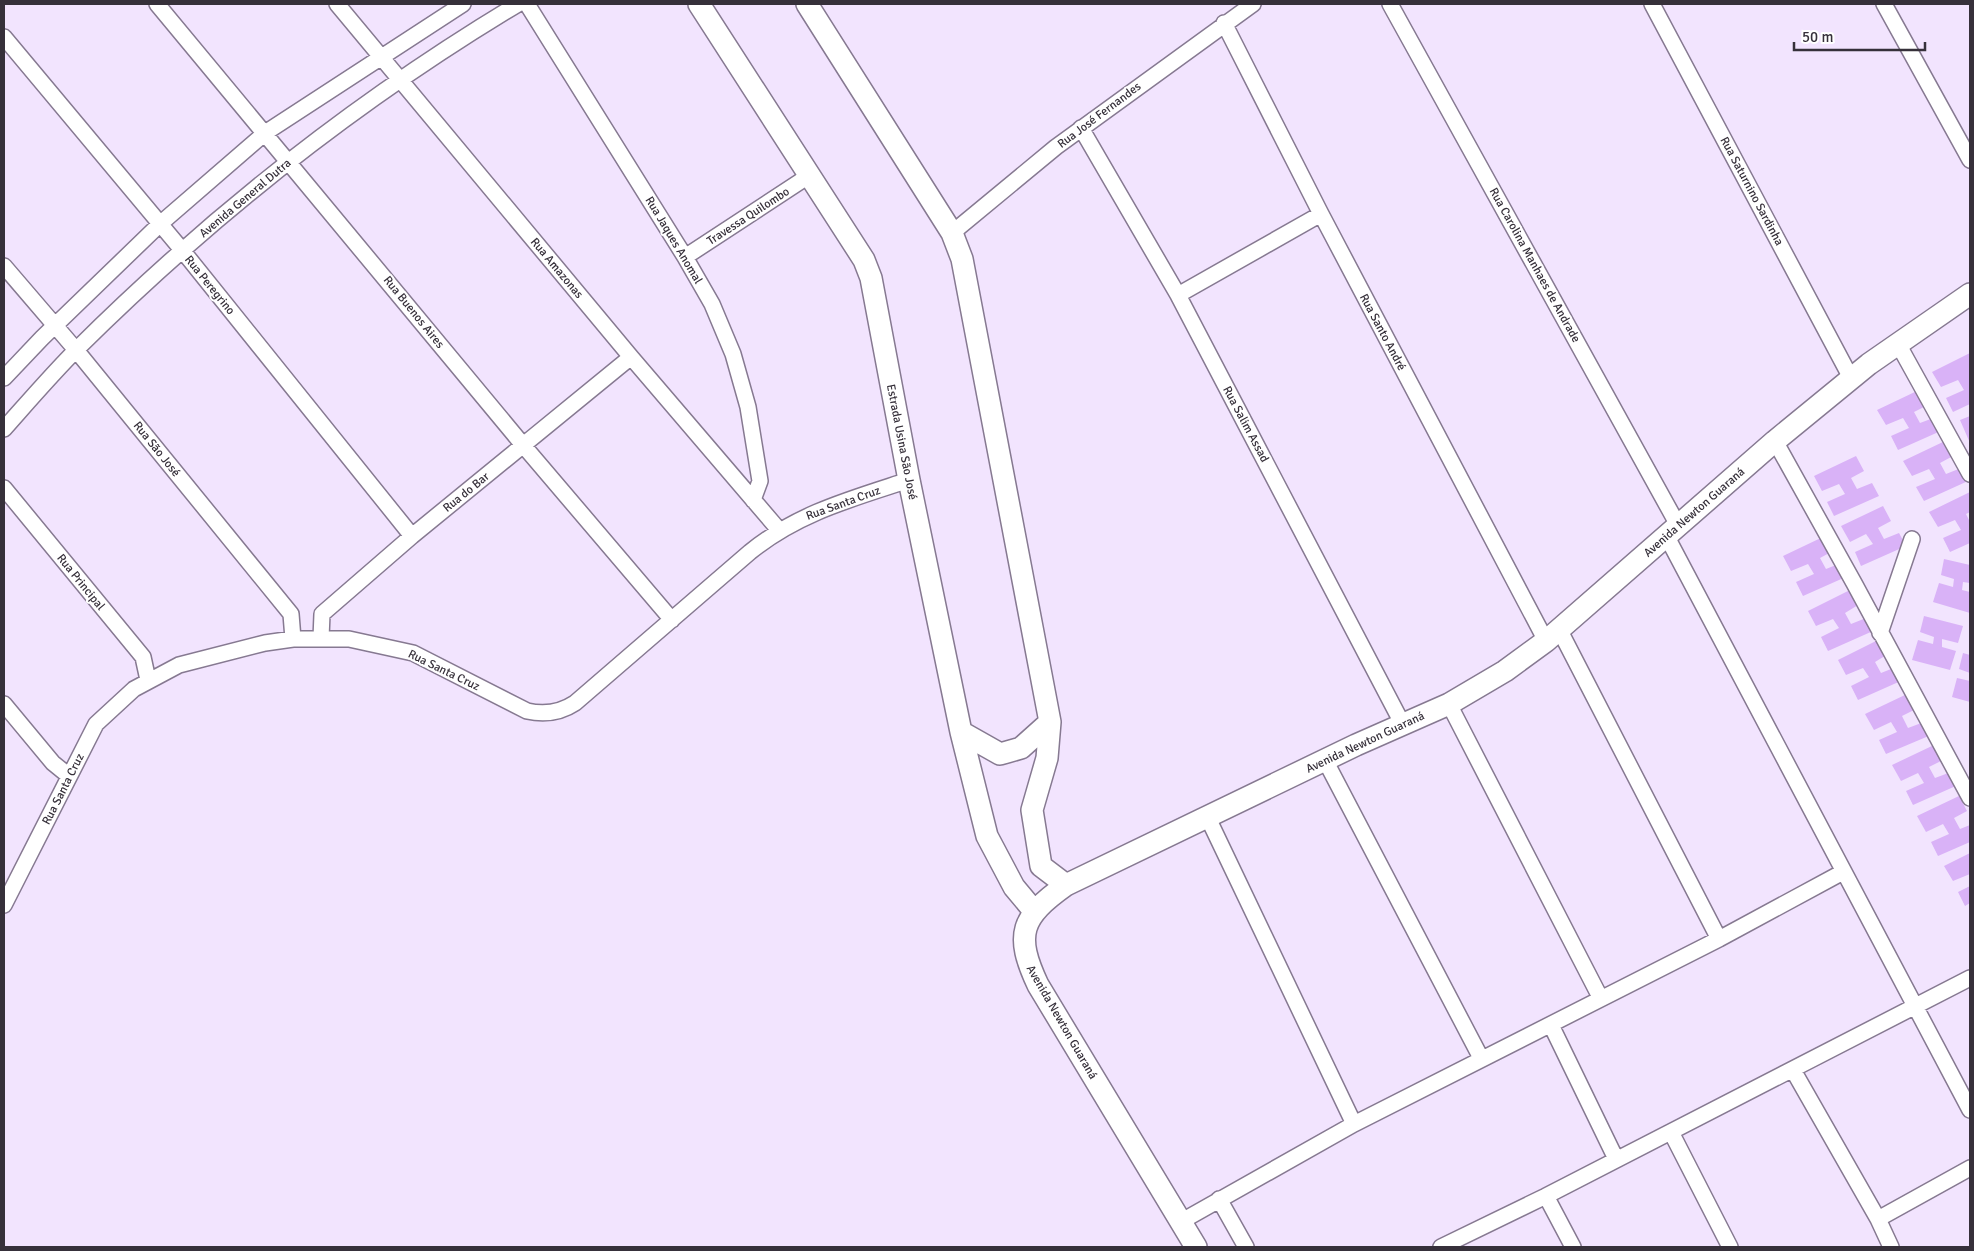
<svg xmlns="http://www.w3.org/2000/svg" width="1974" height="1251" font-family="Signika,sans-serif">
  <rect width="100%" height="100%" fill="#f2e4fe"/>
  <path fill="#d9b2f7" d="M1970,353V404L1953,412L1946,398L1964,390L1958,380L1941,387L1932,372Z
    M1919,390L1928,405L1914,412L1920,423L1936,417L1943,430L1898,450L1891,436L1909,428L1903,418L1886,425L1877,410Z
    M1970,416V443L1960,420Z
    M1945,441L1953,456L1940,463L1946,474L1961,468L1968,481L1924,501L1916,487L1935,479L1929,469L1912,476L1903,461Z
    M1856,456L1864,471L1851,478L1857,489L1872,483L1879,496L1834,516L1827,502L1845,494L1839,484L1822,491L1814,476Z
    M1970,492V512L1966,514L1970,522V543L1950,552L1943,538L1961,530L1955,520L1938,527L1929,512Z
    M1883,506L1891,521L1878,528L1884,539L1899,533L1906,546L1861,566L1855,552L1873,544L1866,534L1850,542L1841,526Z
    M1825,536L1833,551L1820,558L1826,569L1841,563L1848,576L1803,596L1796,582L1814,574L1808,564L1791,571L1783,556Z
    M1944,559L1970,565V583L1963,582L1962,590L1970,592V613L1933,602L1939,583L1953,587L1954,579L1941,575Z
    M1850,590L1858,605L1845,613L1851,624L1866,618L1873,631L1828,651L1821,637L1839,628L1833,619L1816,626L1808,611Z
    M1924,616L1963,626L1958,643L1942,639V647L1956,651L1950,670L1912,660L1918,640L1933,644L1934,637L1920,632Z
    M1880,639L1888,654L1875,662L1881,673L1896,667L1903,680L1858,700L1851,686L1869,677L1863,668L1846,675L1838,660Z
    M1963,653L1970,655V673L1959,669Z
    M1957,678L1970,681V702L1952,697Z
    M1907,694L1916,709L1902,716L1908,728L1924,722L1931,735L1886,754L1879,740L1897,732L1891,722L1874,730L1865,714Z
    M1934,745L1943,760L1929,767L1935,778L1951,772L1958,785L1913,805L1906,791L1924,783L1918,773L1901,781L1892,765Z
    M1959,796L1967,811L1954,818L1960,829L1970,825V842L1938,856L1931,842L1949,834L1943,824L1926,832L1917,816Z
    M1970,853V874L1953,881L1944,866Z
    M1970,886V903L1965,906L1958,892Z"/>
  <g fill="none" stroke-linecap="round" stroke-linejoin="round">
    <g stroke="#867991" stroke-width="18">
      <path id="minor" d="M157,4L523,445L672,620
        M337,4L631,357L779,530
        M527,4L685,257L712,304L733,354L748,407L760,481L753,500
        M1390,4L1679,527
        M1652,4L1851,378
        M1884,4L1970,160
        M1224,23L1321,214L1546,641
        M4,37L182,250L412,536
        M1081,128L1178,295L1402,723
        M952,233L1056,147L1253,4
        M685,257L810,175
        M4,266L76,350L291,614L293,639
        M1178,295L1321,214
        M1897,342L1970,474
        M4,378L42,338L160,224L265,133L463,4
        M4,429C28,402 52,374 78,348C210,217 358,100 518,4
        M1775,441L1854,583L1970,798
        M4,488L143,657L148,680
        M1667,537L1970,1110
        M1559,629L1719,939
        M1880,633L1912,539
        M321,638L322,614L412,536L631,357
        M4,704L53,763L69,776
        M1449,704L1600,997
        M1325,760L1481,1058
        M1208,818L1354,1124
        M4,905L96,724L134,689L179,665L265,643L293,639H349L413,653L527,711C545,715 560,713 575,703L750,552C798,513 851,499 909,480
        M1551,1025L1616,1159
        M1793,1070L1878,1219L1891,1247
        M1671,1132L1730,1247
        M1546,1196L1573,1247
        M1219,1199L1246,1247
        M1878,1219L1970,1168
        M1182,1221L1354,1124L1719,939L1843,872
        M1441,1247L1546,1196L1970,978"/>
    </g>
    <g stroke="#867991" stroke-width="24">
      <path id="secondary" d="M699,4L864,260L871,278L909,480L961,732L987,836L1014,887L1034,911
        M807,4L952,233L962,259L1050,722L1047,758L1032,810L1041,866L1066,885
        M961,732L1000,754L1021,748L1050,722
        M1196,1247L1038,985C1014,934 1021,917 1066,885L1356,745L1449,704L1505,671L1546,641L1775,441L1869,364L1970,294"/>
    </g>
    <use href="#minor" stroke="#fff" stroke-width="15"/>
    <use href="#secondary" stroke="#fff" stroke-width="21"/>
  </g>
  <g text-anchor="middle" stroke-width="4" stroke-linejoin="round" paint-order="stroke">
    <g font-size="12" fill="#36303a" stroke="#fff">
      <text transform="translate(1099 115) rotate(-37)" y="4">Rua José Fernandes</text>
      <text transform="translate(1752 191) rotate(62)" y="4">Rua Saturnino Sardinha</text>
      <text transform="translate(245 198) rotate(-40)" y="4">Avenida General Dutra</text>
      <text transform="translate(748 216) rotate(-33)" y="4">Travessa Quilombo</text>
      <text transform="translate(674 240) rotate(59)" y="4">Rua Jaques Anomal</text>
      <text transform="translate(1535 265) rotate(61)" y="4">Rua Carolina Manhaes de Andrade</text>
      <text transform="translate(557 268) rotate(50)" y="4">Rua Amazonas</text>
      <text transform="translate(210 285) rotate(51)" y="4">Rua Peregrino</text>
      <text transform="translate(414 312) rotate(51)" y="4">Rua Buenos Aires</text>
      <text transform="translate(1383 332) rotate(62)" y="4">Rua Santo André</text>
      <text transform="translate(1246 424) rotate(62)" y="4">Rua Salim Assad</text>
      <text transform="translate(902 442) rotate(79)" y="4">Estrada Usina São José</text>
      <text transform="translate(157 449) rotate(51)" y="4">Rua São José</text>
      <text transform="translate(466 492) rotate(-39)" y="4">Rua do Bar</text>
      <text transform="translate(843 503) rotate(-20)" y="4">Rua Santa Cruz</text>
      <text transform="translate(1694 512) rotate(-41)" y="4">Avenida Newton Guaraná</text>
      <text transform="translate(81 582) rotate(51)" y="4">Rua Principal</text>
      <text transform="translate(444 670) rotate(26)" y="4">Rua Santa Cruz</text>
      <text transform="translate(1365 742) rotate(-25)" y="4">Avenida Newton Guaraná</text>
      <text transform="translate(63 789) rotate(-63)" y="4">Rua Santa Cruz</text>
      <text transform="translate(1062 1022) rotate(60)" y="4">Avenida Newton Guaraná</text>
    </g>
  </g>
  <rect width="1974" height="1251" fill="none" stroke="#36303a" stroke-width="10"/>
  <path d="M1794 42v8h131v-8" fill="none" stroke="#36303a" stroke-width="2.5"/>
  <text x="1802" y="42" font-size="15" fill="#36303a" stroke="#ffffff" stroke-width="4" paint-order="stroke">50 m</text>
</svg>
